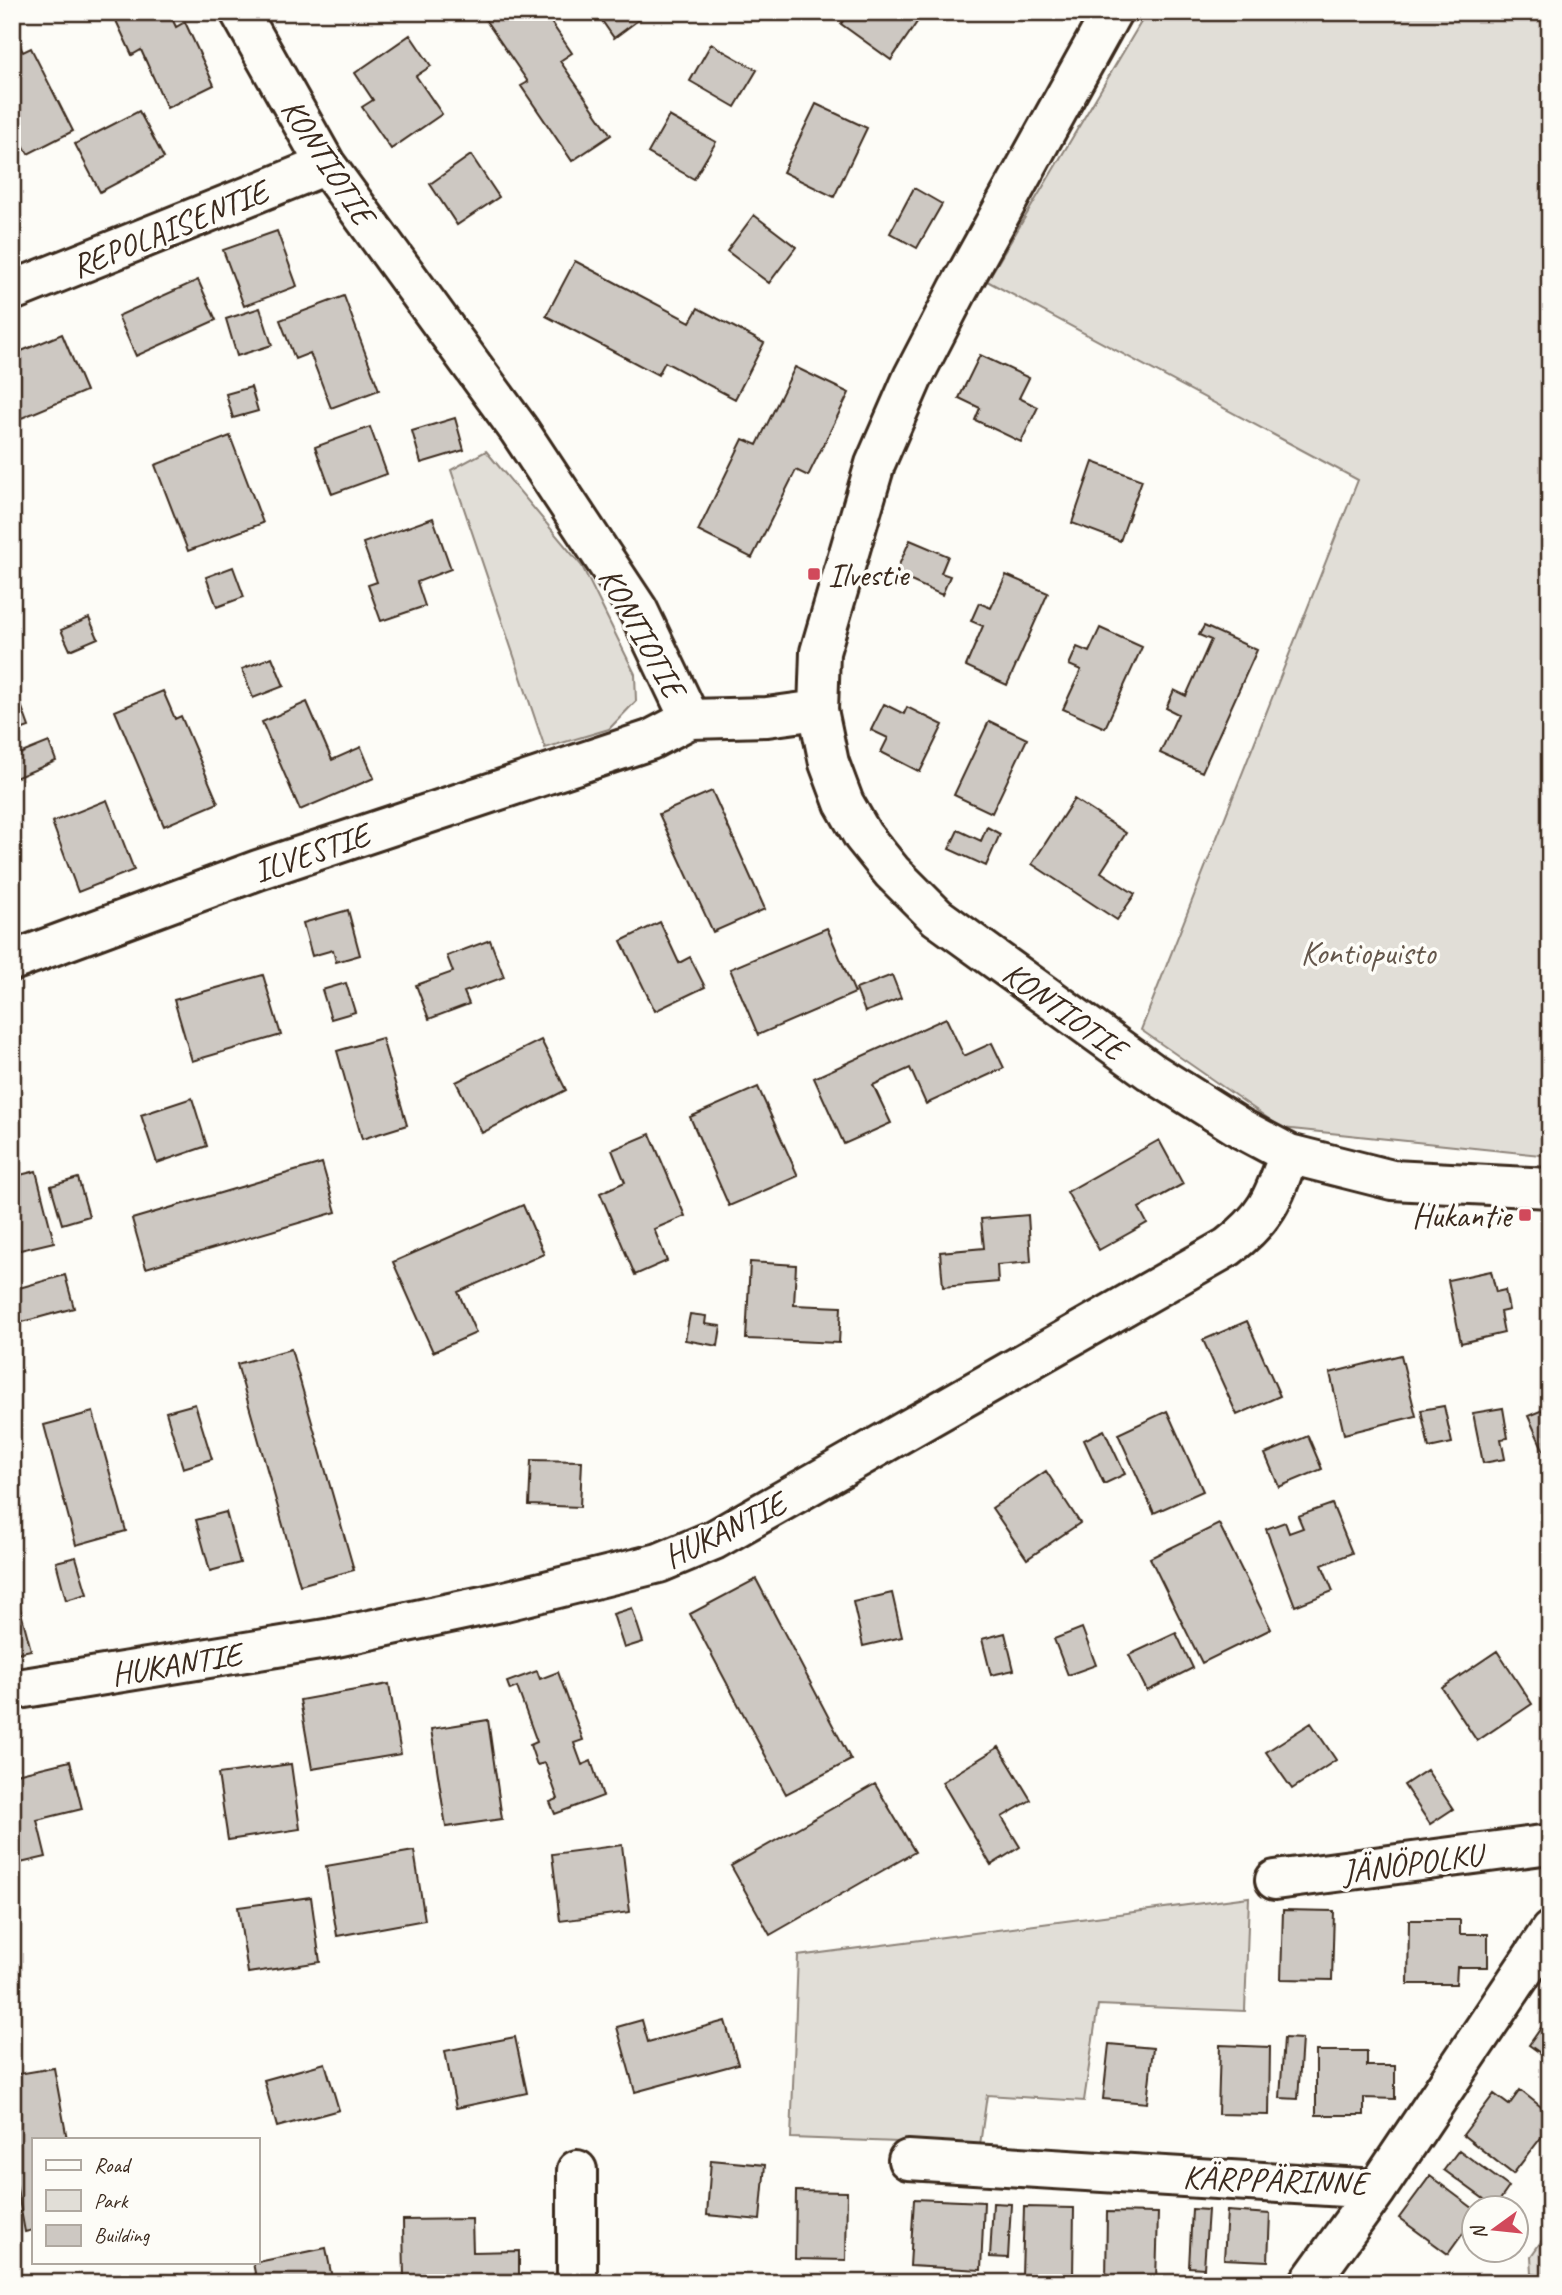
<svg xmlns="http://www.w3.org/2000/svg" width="1562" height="2295" font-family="Caveat,sans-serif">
  <rect width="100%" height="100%" fill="#fdfcf7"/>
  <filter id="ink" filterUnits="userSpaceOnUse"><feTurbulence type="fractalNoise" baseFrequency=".0143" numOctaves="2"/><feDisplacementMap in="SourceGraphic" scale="14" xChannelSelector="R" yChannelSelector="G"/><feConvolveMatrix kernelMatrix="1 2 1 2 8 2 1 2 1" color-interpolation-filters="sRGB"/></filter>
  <g filter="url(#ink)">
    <path fill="#e1ded7" stroke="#8e847a" stroke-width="2" d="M1147,12H1550V1156L1282,1128L1141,1030L1358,480L987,281Z
      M486,451L582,566L635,674L636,701L609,729L545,748L451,470Z
      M1249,1897L1245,2011L1098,2005L1084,2101L987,2095L980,2145L791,2138L798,1956Z
      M1550,2229V2277L1532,2273L1531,2256Z"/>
    <path fill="#cdc8c2" stroke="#3b2a1e" stroke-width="2" d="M112,12H169L176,27L185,22L214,85L167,108L141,50L132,55Z
      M480,12H544L572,53L560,61L611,135L572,161L521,86L528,82Z
      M596,12H649L614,38Z
      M849,12H924L891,60L841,24Z
      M12,31L23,52L31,48L73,131L28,154L12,124Z
      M410,35L431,66L416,76L442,114L391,149L362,107L373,100L355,73Z
      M711,44L757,70L735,107L690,81Z
      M816,104L867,128L834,197L783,172Z
      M139,111L164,158L100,192L75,144Z
      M669,116L716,142L694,179L648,153Z
      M471,155L499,197L457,225L430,184Z
      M914,188L942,204L917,248L890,233Z
      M754,215L796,247L769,283L727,251Z
      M277,231L297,286L244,306L223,250Z
      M575,261L690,322L698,308L764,343L735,399L665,362L658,375L546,316Z
      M198,280L216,320L136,356L118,316Z
      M344,296L379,390L331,408L310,353L295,359L280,320Z
      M260,308L272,345L237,356L226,319Z
      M62,334L86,391L12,422V355Z
      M980,355L1029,378L1019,398L1038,407L1021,442L975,420L980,408L959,398Z
      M795,367L849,393L808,476L796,470L752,558L698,531L743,439L757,445Z
      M251,387L258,411L233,418L226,394Z
      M455,418L464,450L421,463L412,431Z
      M370,427L387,474L332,494L315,447Z
      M230,436L263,523L188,551L155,465Z
      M1093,462L1142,480L1120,541L1072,523Z
      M433,518L451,569L417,582L425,606L381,621L368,585L377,582L363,543Z
      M910,540L948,556L941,573L950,576L942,595L895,574Z
      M233,567L244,597L217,607L206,577Z
      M1006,575L1048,593L1007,685L966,666L983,626L971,621L979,603L991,608Z
      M89,618L98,638L70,650L61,630Z
      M1204,626L1257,650L1202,772L1160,753L1178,714L1166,708L1174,690L1186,696L1211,640L1199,635Z
      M1100,628L1142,647L1105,728L1063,709L1081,670L1069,665L1077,647L1089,652Z
      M272,657L284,686L253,698L242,669Z
      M12,680L29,727L12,733Z
      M163,691L175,719L181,716L218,803L164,826L115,711Z
      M307,702L332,760L361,747L374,778L300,810L262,722Z
      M884,704L904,714L907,707L943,725L920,772L881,752L888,738L871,730Z
      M989,721L1027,739L992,813L954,795Z
      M49,742L56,761L13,779L12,757Z
      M712,791L765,909L713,932L659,814Z
      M1074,799L1126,833L1101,872L1135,894L1117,920L1032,864Z
      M107,800L134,870L78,892L52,822Z
      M987,827L1000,834L986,866L949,849L958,830L981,841Z
      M348,910L360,955L336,962L333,950L312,956L303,923Z
      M660,922L679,963L690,957L705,987L655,1011L621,941Z
      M827,928L855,993L758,1035L730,969Z
      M490,940L504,977L464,992L469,1004L429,1019L416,985L453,972L447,956Z
      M263,975L281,1035L192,1061L174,1000Z
      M892,975L901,998L865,1012L856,989Z
      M346,983L355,1012L331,1019L322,990Z
      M946,1018L964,1056L992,1043L1004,1068L926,1104L910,1068L873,1085L891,1123L844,1144L814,1078Z
      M382,1038L407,1125L362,1139L337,1051Z
      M541,1040L566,1090L482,1133L456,1082Z
      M758,1087L798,1176L729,1206L690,1117Z
      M192,1098L207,1146L157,1163L141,1115Z
      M650,1134L685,1216L654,1229L667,1261L635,1275L600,1193L625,1182L612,1150Z
      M1159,1140L1183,1184L1139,1208L1147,1223L1099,1250L1067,1192Z
      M322,1163L336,1212L146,1268L132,1219Z
      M36,1171L54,1242L12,1252V1177Z
      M78,1178L89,1216L62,1224L51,1186Z
      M523,1205L544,1254L458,1292L476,1333L433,1352L393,1262Z
      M1028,1215L1031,1262L997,1265L998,1282L943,1287L940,1252L984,1248L981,1219Z
      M750,1262L796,1265L794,1305L841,1307L839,1343L746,1339Z
      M1491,1271L1496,1292L1505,1290L1509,1310L1500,1312L1504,1333L1461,1343L1448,1280Z
      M65,1275L74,1308L15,1324L12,1315V1290Z
      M690,1314L706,1316L705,1324L721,1326L718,1346L685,1340Z
      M1247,1321L1280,1396L1237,1415L1203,1340Z
      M291,1349L354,1570L300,1585L237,1364Z
      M1401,1355L1416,1416L1344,1434L1330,1373Z
      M195,1404L212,1459L183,1468L166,1412Z
      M1444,1406L1452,1443L1429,1448L1421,1410Z
      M1550,1407V1465L1528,1416Z
      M1503,1408L1508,1438L1501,1439L1505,1459L1483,1463L1473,1413Z
      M1167,1411L1203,1491L1154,1513L1118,1434Z
      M93,1412L126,1531L76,1545L44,1425Z
      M1104,1430L1125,1474L1104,1484L1084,1440Z
      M1308,1436L1322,1469L1279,1487L1265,1454Z
      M531,1460L582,1461L580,1507L529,1505Z
      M1046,1471L1080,1523L1027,1559L992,1508Z
      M1332,1504L1352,1553L1322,1565L1333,1591L1295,1606L1266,1529L1285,1522L1289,1533L1303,1528L1298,1516Z
      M226,1512L240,1563L210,1571L196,1520Z
      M1219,1524L1271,1629L1202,1663L1150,1558Z
      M76,1557L87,1594L66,1600L56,1562Z
      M12,1578L31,1650L12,1654Z
      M756,1579L851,1760L786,1794L690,1614Z
      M892,1593L902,1637L863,1646L853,1602Z
      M632,1608L643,1642L624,1648L613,1614Z
      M1082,1628L1096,1665L1068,1675L1054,1639Z
      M1005,1633L1014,1670L991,1675L982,1639Z
      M1176,1633L1193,1668L1147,1691L1129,1655Z
      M1497,1651L1532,1704L1477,1741L1442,1688Z
      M537,1671L540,1679L558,1672L583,1740L574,1743L582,1765L591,1761L603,1796L555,1814L550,1802L558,1799L545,1763L537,1765L530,1745L537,1742L517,1687L510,1690L507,1682Z
      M389,1684L401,1754L312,1769L300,1700Z
      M488,1720L502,1819L446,1827L431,1729Z
      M1311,1723L1336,1760L1292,1789L1266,1752Z
      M999,1747L1031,1800L1002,1817L1020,1847L991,1865L942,1782Z
      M70,1761L82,1809L37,1820L46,1857L12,1865V1775Z
      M291,1764L300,1829L228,1840L218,1774Z
      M1427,1770L1453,1809L1430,1824L1404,1785Z
      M875,1784L915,1852L770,1935L731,1866Z
      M622,1845L630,1912L560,1921L552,1854Z
      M414,1851L425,1920L337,1936L326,1866Z
      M311,1897L320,1962L248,1973L238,1907Z
      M1283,1910L1334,1911L1332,1980L1281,1979Z
      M1409,1920H1460V1934H1488V1967H1457L1456,1984H1408Z
      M1550,2015V2060L1529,2045Z
      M642,2020L648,2042L725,2021L738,2064L635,2092L617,2027Z
      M515,2037L527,2093L456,2108L445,2051Z
      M1284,2038L1302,2039L1298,2099L1280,2098Z
      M1109,2044L1153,2048L1147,2103L1103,2099Z
      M1220,2045L1270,2047L1269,2115L1218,2114Z
      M1316,2051H1367V2066H1395V2099L1364,2098V2115H1316Z
      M325,2063L339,2110L277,2127L264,2080Z
      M54,2068L67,2139H33V2230L25,2232L12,2162V2075Z
      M1520,2090L1550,2114V2126L1513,2174L1463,2135L1494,2094L1509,2105Z
      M1459,2150L1509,2187L1495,2207L1444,2170Z
      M711,2160L765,2165L760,2220L707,2215Z
      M1430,2176L1474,2209V2218L1448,2254L1399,2218Z
      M796,2191L847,2192L846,2260L795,2259Z
      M914,2199L984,2202L981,2270L910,2266Z
      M993,2203L1011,2204L1008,2258L990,2257Z
      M1024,2207L1074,2208L1073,2276L1022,2275Z
      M1192,2209L1208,2210L1204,2268L1189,2267Z
      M1227,2211L1270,2214L1268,2261L1224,2259Z
      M1107,2212L1158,2213L1156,2281L1106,2280Z
      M472,2219L473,2252L519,2251V2283H462V2278L404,2279L403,2220Z
      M326,2248L333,2283H257L253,2263Z
      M178,2275L180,2283H138Z"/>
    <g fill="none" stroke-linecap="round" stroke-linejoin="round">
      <g stroke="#3b2a1e" stroke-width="44">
        <path id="minor" d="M240,12L326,165L519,430L638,610L690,719L767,717L818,710
          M1112,12L958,290L913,377L875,464L820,652L818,710L829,763L844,803L863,836L892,872L937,917L1150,1071L1242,1129L1289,1154L1392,1180L1550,1188
          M12,291L326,165
          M12,961L258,870L650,740L690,719
          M12,1690L332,1638L501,1602L659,1563L714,1540L1228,1247C1267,1217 1273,1199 1289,1154
          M1275,1880L1550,1844
          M908,2160L1377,2189
          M577,2170V2283
          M1309,2283L1377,2189L1550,1931"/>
      </g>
      <use href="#minor" stroke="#fdfcf7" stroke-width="38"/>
    </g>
  </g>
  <g fill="#d1495b" stroke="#fdfcf7" stroke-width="2.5">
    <rect x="807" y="567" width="14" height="14" rx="3.5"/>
    <rect x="1518" y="1208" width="14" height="14" rx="3.5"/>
  </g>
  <g text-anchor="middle" stroke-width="7" stroke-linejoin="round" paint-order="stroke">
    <g font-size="33" fill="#3b2a1e" stroke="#fdfcf7">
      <text transform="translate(329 161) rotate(57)" y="12">KONTIOTIE</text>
      <text transform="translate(169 228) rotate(-22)" y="12">REPOLAISENTIE</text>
      <text transform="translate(643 632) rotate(61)" y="12">KONTIOTIE</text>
      <text transform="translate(311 852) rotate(-19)" y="12">ILVESTIE</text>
      <text transform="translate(1065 1010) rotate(36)" y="12">KONTIOTIE</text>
      <text transform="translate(724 1529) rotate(-26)" y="12">HUKANTIE</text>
      <text transform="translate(176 1663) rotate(-9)" y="12">HUKANTIE</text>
      <text transform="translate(1412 1862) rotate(-7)" y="12">JÄNÖPOLKU</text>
      <text transform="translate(1275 2179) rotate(2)" y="12">KÄRPPÄRINNE</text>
    </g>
    <g font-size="33" fill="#3b2a1e" stroke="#fdfcf7" text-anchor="start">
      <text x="828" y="586">Ilvestie</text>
      <text x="1511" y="1227" text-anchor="end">Hukantie</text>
    </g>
    <g font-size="33" fill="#64574c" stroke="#fdfcf7">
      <text x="1368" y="964">Kontiopuisto</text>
    </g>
  </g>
  <rect width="1562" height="2295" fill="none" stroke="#fdfcf7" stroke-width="42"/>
  <rect x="21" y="21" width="1520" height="2253" fill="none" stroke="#3b2a1e" stroke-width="2.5" filter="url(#ink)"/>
  <rect x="32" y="2138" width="228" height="126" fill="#fdfcf7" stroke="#afa8a0" stroke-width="2"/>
  <rect x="46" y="2160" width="35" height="10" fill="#fdfcf7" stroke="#afa8a0" stroke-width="2"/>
  <text x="94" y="2172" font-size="21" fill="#3b2a1e">Road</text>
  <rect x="46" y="2190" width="35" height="21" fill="#e1ded7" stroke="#afa8a0" stroke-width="2"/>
  <text x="94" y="2208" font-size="21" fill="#3b2a1e">Park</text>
  <rect x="46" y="2225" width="35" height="21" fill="#cdc8c2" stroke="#afa8a0" stroke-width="2"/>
  <text x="94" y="2242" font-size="21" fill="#3b2a1e">Building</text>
  <g transform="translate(1495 2229) rotate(255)"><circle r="33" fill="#fdfcf7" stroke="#afa8a0" stroke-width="2"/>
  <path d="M0-5L12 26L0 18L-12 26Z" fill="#d1495b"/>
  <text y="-10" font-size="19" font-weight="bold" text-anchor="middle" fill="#3b2a1e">N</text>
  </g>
</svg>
